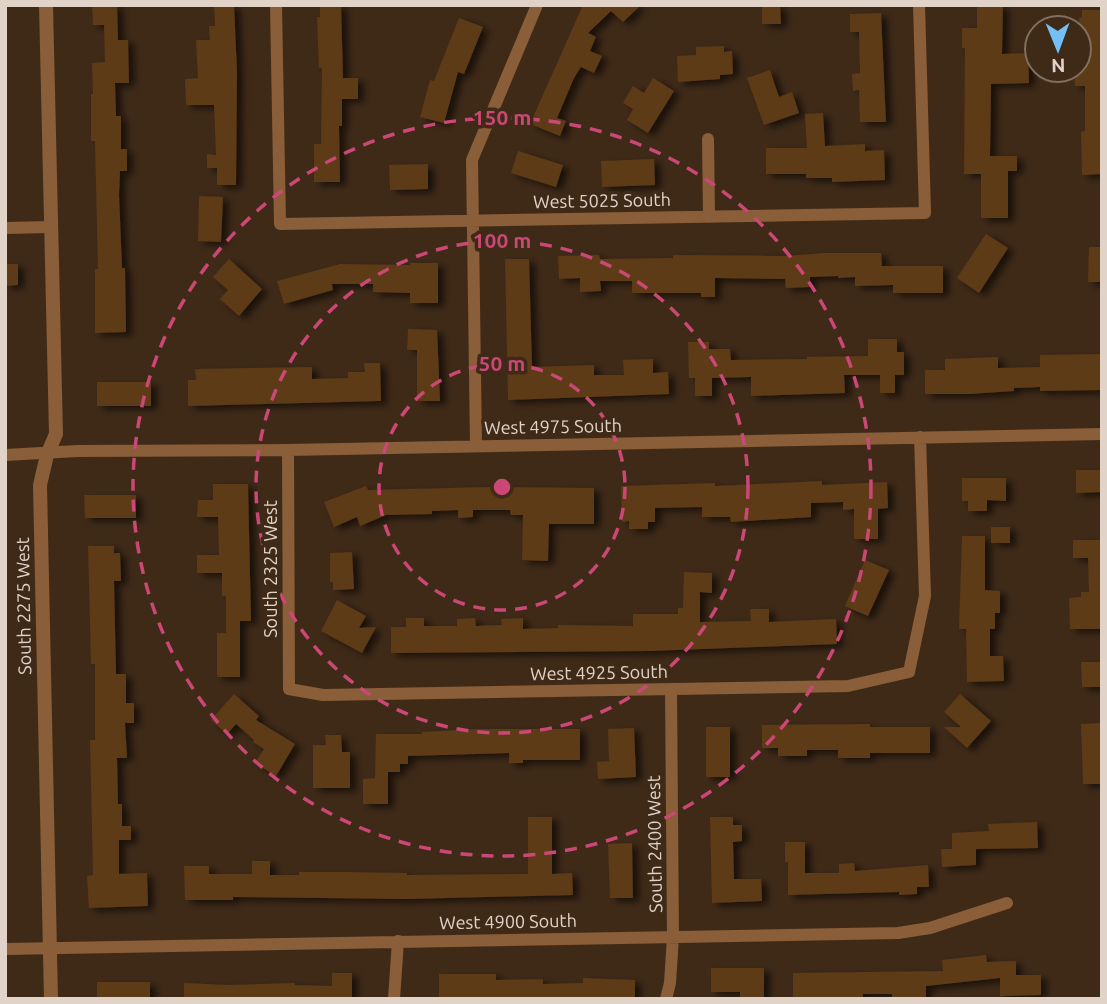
<svg xmlns="http://www.w3.org/2000/svg" width="1107" height="1004" font-family="Ubuntu,sans-serif">
  <defs>
    <filter id="shadow"><feDropShadow dx="6" dy="3.5" stdDeviation="3.5" flood-color="#0009"/></filter>
  </defs>
  <rect width="100%" height="100%" fill="#3f2a18"/>
  <path fill="#5d3a19" filter="url(#shadow)" d="M92,5H117L118,40H128L129,83H115L116,116H121V149H127V171H120L119,195L122,268H125L126,332L95,333V269H98L95,141H91V94H93L92,63L105,62L104,25H93Z
    M214,5H234L237,72L236,185H217V168H207V154L216,155L214,105H186L185,79L198,78L196,40H210L209,26H215Z
    M320,5H341L343,78H358V99H342V126H339L340,182H314V144H321L322,68H319L317,17H320Z
    M583,5H641L623,22L611,11L588,33L596,37L590,51L602,56L594,73L581,67L574,78L557,118L566,121L560,136L530,124Z
    M762,5H780L781,24H762Z
    M977,5H1003L1002,54L1028,53L1029,83L991,84L990,156H1017V171H1008V218H981V174H964L965,48H962V28H977Z
    M1082,10H1102V174L1082,175L1081,132L1085,131V86H1075L1074,70L1083,69L1082,34H1079V18L1082,17Z
    M881,13L886,122H860L859,90L853,91L852,74L860,73L859,32H850V14Z
    M459,18L483,27L464,74L458,72L444,123L420,117L430,80L434,81Z
    M724,46V52L732,51L733,74L720,75V79L678,82L677,56L696,55V47Z
    M770,70L779,97L792,92L799,113L764,125L747,78Z
    M653,78L674,91L648,133L627,120L633,109L623,103L633,86L644,93Z
    M823,113L825,146L865,144V151L884,150L885,180L832,182V178H806V174H766V148H807L805,114Z
    M518,151L563,165L556,187L511,173Z
    M654,159L655,185L602,187L601,161Z
    M428,164V189L390,190L389,165Z
    M199,196L223,197L221,242L198,241Z
    M986,234L1008,248L979,293L957,278Z
    M1089,247H1102V282H1088Z
    M825,253H881L882,266H943V293H893V285L855,286V277L838,278V276L810,277V287L786,288L785,279L715,278V297H701V293H632V281H600L601,291L580,292V278L559,279L558,256L599,255L600,259L673,258V255L784,256Z
    M229,259L262,289L239,316L220,299L228,290L213,277Z
    M505,259H529L532,367L594,365V375H624L623,360L653,359V373L668,372L669,394L508,400Z
    M410,263H438V303H410V293L373,292V284H332L333,290L284,304L277,281L340,264L410,265Z
    M5,264H18V285L5,286Z
    M408,329L437,330L440,401H417V350H407Z
    M868,339H897V352H904V375H895V393H880V375H844L845,393L751,396V377L712,378V396H695V378H689L688,342H709V349H730L731,360L807,359V357L868,356Z
    M1102,354V390L1040,391V387L1014,388V391L969,394H925V370H945V359L998,357V368L1040,367V355Z
    M364,363H380L381,401L188,406V380H196L195,369L312,367V379L348,378V372H365Z
    M97,382H151V406H97Z
    M1076,470H1102V492L1076,493Z
    M962,478H1006V501L987,500V511H968V501H962Z
    M822,481V485L887,482L888,508L878,509V539H854V509L843,510V502L811,503V517L731,522L730,517H702V507L655,508V522H648V529H629V521L622,522L621,486L715,483V486Z
    M213,484H248L251,621H240V677H217V633H226V596H222V573H197V555H219L218,517H197L198,500H213Z
    M366,486L368,490L489,487L594,488V524H549L548,561L522,560L523,515H511L510,510H473V517L458,518V510L432,511V514L386,515L360,526L357,517L334,527L324,502Z
    M84,495H136V518H85Z
    M991,527H1010V543H991Z
    M962,536H985V590L1000,591V613H995V629H990V656H1003L1004,681L967,682L966,629H959Z
    M1073,540H1102V629H1070L1069,598L1081,597V592H1089L1088,558H1073Z
    M88,546H114V553H120L121,581H114L116,674H126V703H134V723H125L127,758H117L118,804H122V826H131V840H119V874L147,873L148,906L89,908L87,876L93,875L90,740H95V664H91Z
    M352,552L354,589L333,590V582H330V553Z
    M865,560L889,570L868,616L845,606Z
    M684,572L712,573V593L700,592V622L751,621L750,609H769V622L836,619L837,644L649,651L391,653V627H406V618H424V626H457V619L475,618L476,626L502,625L501,619L523,618V629L558,628V625L633,626V614H678V608H683Z
    M337,600L366,616L359,628L376,627L362,653L321,631Z
    M1081,662H1102V687H1082Z
    M234,694L259,716L256,720L295,744L276,776L255,763L264,749L253,742L254,740L236,724L227,734L211,720Z
    M960,694L991,721L967,748L944,727H961L944,712Z
    M1102,723V784H1083L1081,724Z
    M870,724V727H930V753H870V758H838V750H807V756H778V748H762V725Z
    M706,727H730V777H706Z
    M634,728L636,777L598,779L597,762L609,761L608,729Z
    M479,729H580V760H523V763H509V753L408,756V764H400V772H388V804H363V779L375,778L376,734H422V732Z
    M325,735H341L342,752H350V788H313V745H326Z
    M528,817H552V874L572,873L573,895L407,899L233,897V900H185L184,866H209V874H252V861H270V875H299V872H348L407,873V875L528,874Z
    M710,817H733V825H742V841L733,842L734,879H761L762,901L712,903Z
    M1037,822L1038,848L976,849V865L942,867L941,849H952V833L989,831L988,824Z
    M785,842H805V873H839V864L854,863L855,871L928,865L929,887H917V894L899,895V892L788,895V862H785Z
    M632,843L633,898H610L608,844Z
    M986,955L987,962L1016,961V975H1041V995L1000,996V978L926,986V999H892V994H863V999H793V973L943,971L942,960Z
    M711,968H764V999H740V992H711Z
    M332,973H352V999H184V983L229,985L295,983V985L332,986Z
    M439,974H496V980L543,979V984L583,983V978L635,980V999H439Z
    M97,982H150V999H97Z"/>
  <g fill="none" stroke-linecap="round" stroke-linejoin="round">
    <path stroke="#8a5e38" stroke-width="12" d="M276,5L280,224L925,213L919,5
      M708,139L709,217
      M5,228L50,227
      M476,446L472,160L537,5
      M288,450L289,689L323,695L848,686L909,672L925,596L920,437
      M5,455L77,451L288,450L1102,434
      M5,949L898,933L930,928L1007,903
      M394,999L398,941
      M666,999L670,983L673,937L671,689"/>
    <path stroke="#8a5e38" stroke-width="14" d="M46,5L56,434L47,455L40,485L51,999"/>
  </g>
  <g fill="none" stroke="#ca4776" stroke-width="3.5" stroke-dasharray="12 9">
    <circle cx="502" cy="487" r="123"/>
    <circle cx="502" cy="487" r="246"/>
    <circle cx="502" cy="487" r="369"/>
  </g>
  <g text-anchor="middle" stroke-width="7" stroke-linejoin="round" paint-order="stroke">
    <g font-size="18" fill="#e1d3c8" stroke="#3f2a18">
      <text transform="translate(602 201) rotate(-1)" y="6">West 5025 South</text>
      <text transform="translate(553 427) rotate(-1)" y="6">West 4975 South</text>
      <text transform="translate(271 569) rotate(-90)" y="6">South 2325 West</text>
      <text transform="translate(24 606) rotate(-91)" y="6">South 2275 West</text>
      <text transform="translate(599 673) rotate(-1)" y="6">West 4925 South</text>
      <text transform="translate(655 844) rotate(-91)" y="6">South 2400 West</text>
      <text transform="translate(508 922) rotate(-1)" y="6">West 4900 South</text>
    </g>
  </g>
  <circle cx="502" cy="487" r="10" fill="#ca4776" stroke="#3f2a18" stroke-width="3.5"/>
  <g font-size="21" text-anchor="middle" font-weight="bold" fill="#ca4776" stroke="#3f2a18" stroke-width="7" stroke-linejoin="round" paint-order="stroke">
    <text x="502" y="125">150 m</text>
    <text x="502" y="248">100 m</text>
    <text x="502" y="371">50 m</text>
  </g>
  <rect width="1107" height="1004" fill="none" stroke="#e1d3c8" stroke-width="14"/>
  <g transform="translate(1058 49) rotate(179)"><circle r="33" fill="#3f2a18" stroke="#806e5e" stroke-width="2"/>
  <path d="M0-5L12 26L0 18L-12 26Z" fill="#74c0f6"/>
  <text y="-10" font-size="19" font-weight="bold" text-anchor="middle" fill="#e1d3c8">N</text>
  </g>
</svg>
